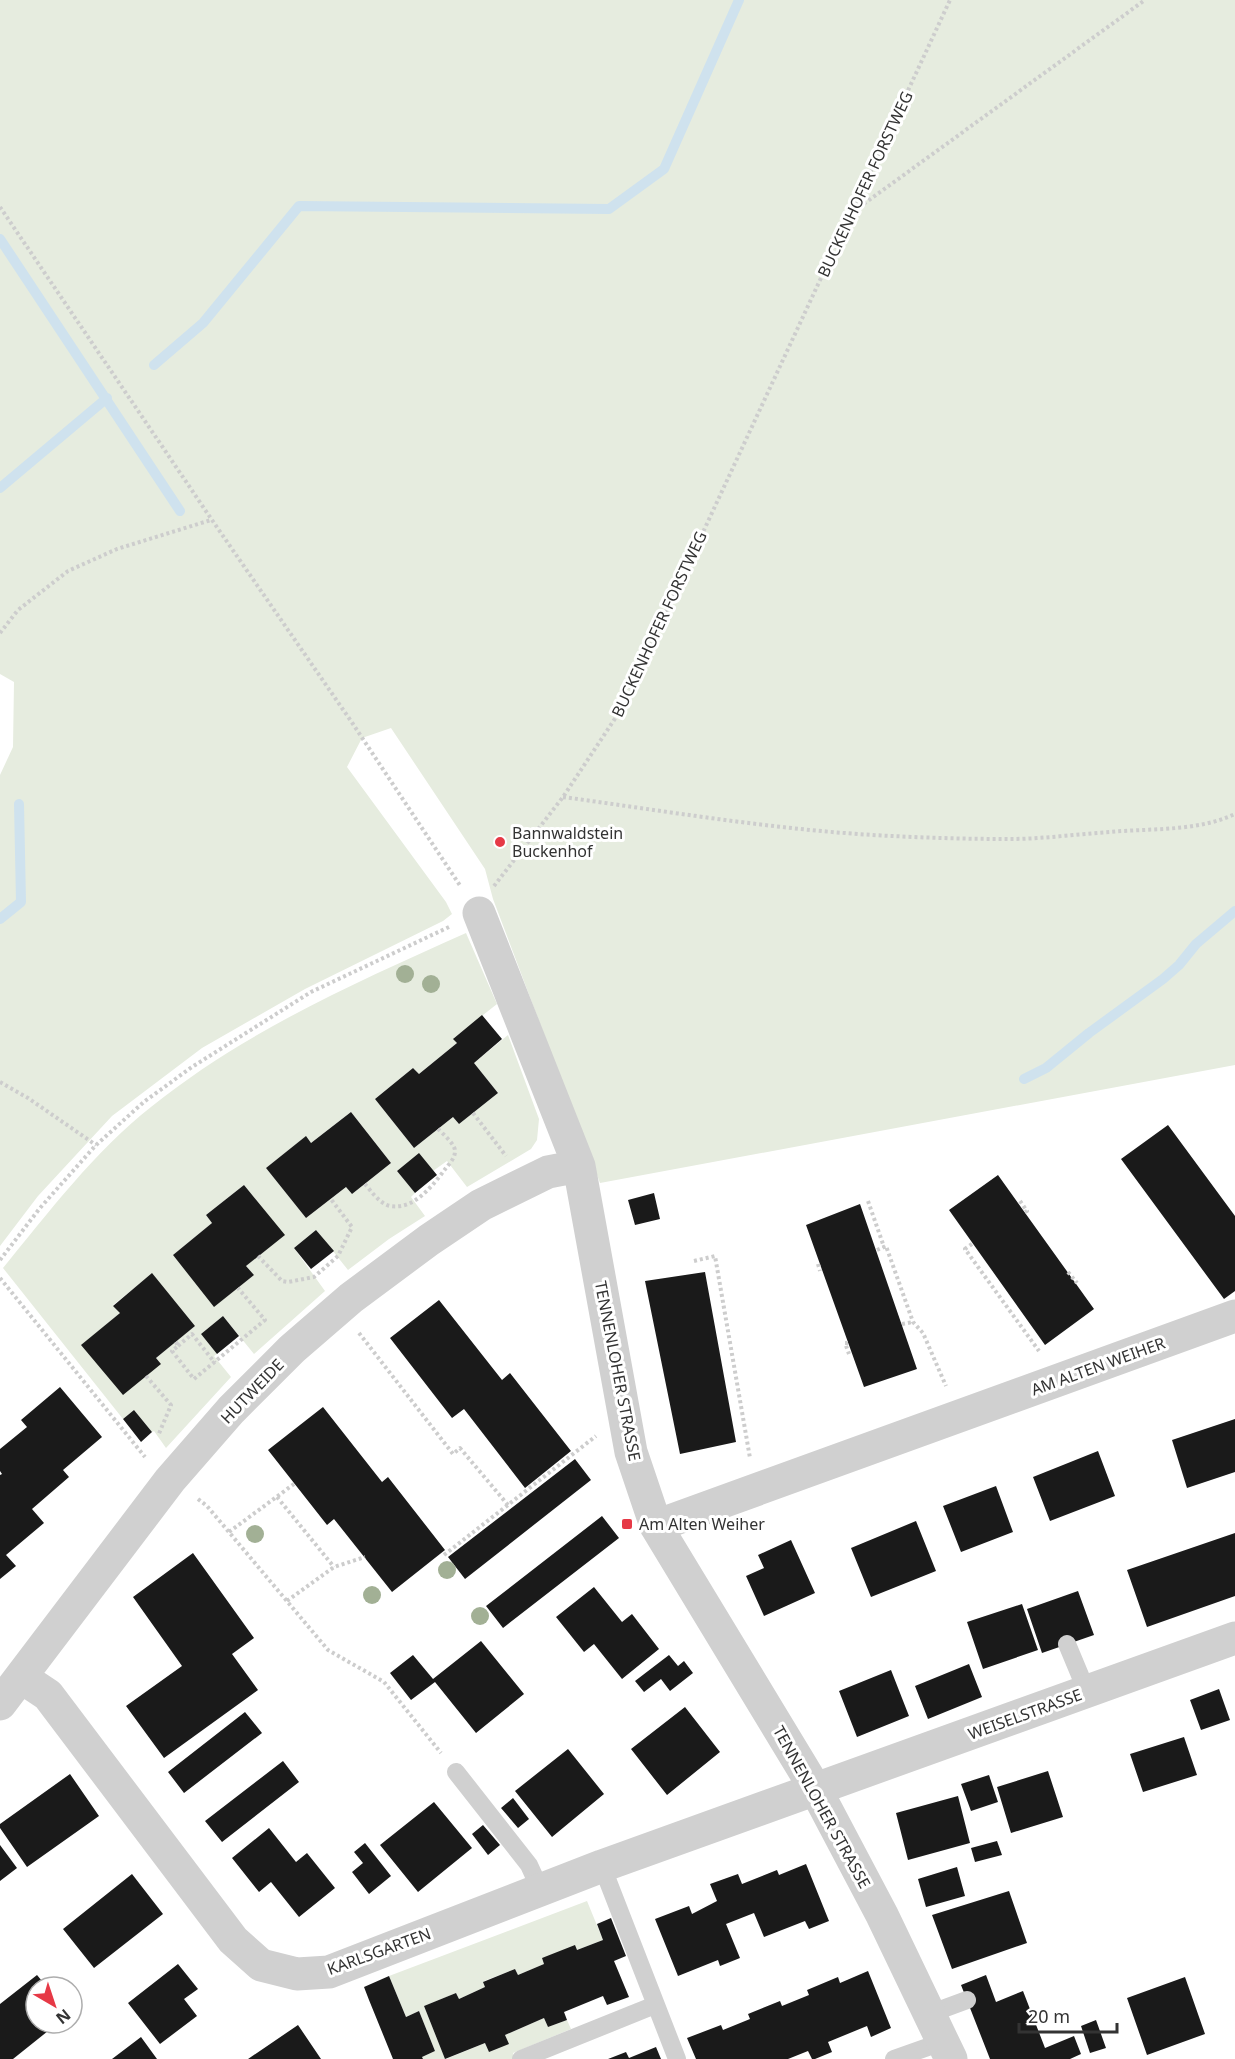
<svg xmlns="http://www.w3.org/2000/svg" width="1235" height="2059" font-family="'Noto Sans',sans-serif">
  <rect width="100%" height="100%" fill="#fff"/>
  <path fill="#e6ecdf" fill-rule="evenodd" d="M0,0H1235V1065L600,1183L493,899L485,869L391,728L362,738L347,767L446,902L452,914L443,921L305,989L202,1048L112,1116L38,1196L0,1246V775L13,747L14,682L0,674Z
    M466,933L497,1004L454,1038L457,1043L419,1074L413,1068L375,1099L414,1148L453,1117L459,1124L498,1093L474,1063L508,1035L539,1119L537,1140L531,1149L467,1187L447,1161L433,1171L419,1154L397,1171L415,1193L411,1197L425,1216L389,1239L348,1270L316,1230L294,1248L325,1291L254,1354L223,1316L201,1334L217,1354L214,1356L231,1377L166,1448L154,1431L152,1432L134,1410L123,1419L3,1268C49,1212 94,1152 151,1107C245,1031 357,982 466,933ZM351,1112L391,1163L352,1194L346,1187L306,1218L266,1168L305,1137L311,1143ZM244,1185L284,1235L246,1266L254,1275L214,1306L173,1255L212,1223L206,1215ZM152,1274L195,1326L156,1358L161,1364L82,1345L120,1313L113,1305Z
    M587,1901L603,1940L577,1950L542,1958L544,1964L518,1975L515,1969L484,1981L485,1987L459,1999L456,1993L424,2006L445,2059H423L422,2057L435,2051L419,2011L406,2017L389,1976Z
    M544,2018L548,2027L567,2020L571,2029L513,2053L515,2059H446L485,2043L508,2044L505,2035Z"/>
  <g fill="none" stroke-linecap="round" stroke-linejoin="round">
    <path stroke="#cfe2ee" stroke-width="10" d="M0,239L180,511
      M154,365L203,323L299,206L609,209L664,169L739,0
      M0,488L107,398
      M0,919L21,902L19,804
      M1024,1079L1046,1068L1089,1033L1163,979L1179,965L1196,944L1235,911"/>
  </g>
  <path fill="#1a1a1a" d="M482,1015L502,1039L474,1063L498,1093L459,1124L453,1117L414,1148L375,1099L413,1068L419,1074L457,1043L453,1039Z
    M351,1112L391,1163L352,1194L346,1187L306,1218L266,1168L306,1136L311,1143Z
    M1168,1125L1235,1216V1291L1224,1299L1121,1159Z
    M419,1153L437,1175L415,1193L397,1171Z
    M998,1175L1094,1309L1045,1345L949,1210Z
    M244,1185L285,1235L246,1266L254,1275L214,1307L173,1255L212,1223L206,1215Z
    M654,1193L660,1219L635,1225L628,1200Z
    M860,1204L917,1369L864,1387L806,1225Z
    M316,1230L334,1251L311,1269L294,1248Z
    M705,1272L736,1442L680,1454L645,1281Z
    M152,1273L195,1326L156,1358L161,1364L123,1395L81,1345L120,1313L113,1306Z
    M439,1300L502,1380L510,1373L571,1451L525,1488L464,1409L452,1418L390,1338Z
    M223,1316L239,1336L217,1354L201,1334Z
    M60,1387L102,1437L63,1470L69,1477L32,1509L44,1523L6,1555L16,1566L0,1579V1475L2,1474L0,1471V1449L27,1427L21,1420Z
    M323,1407L382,1482L388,1477L445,1550L392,1592L334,1519L327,1525L268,1450Z
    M134,1410L152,1432L141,1442L123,1419Z
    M1235,1419V1472L1187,1488L1172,1440Z
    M1098,1451L1115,1496L1050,1521L1033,1477Z
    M575,1459L591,1480L465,1579L448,1557Z
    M996,1486L1013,1532L961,1552L943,1506Z
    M602,1516L619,1538L503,1628L486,1606Z
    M916,1521L936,1571L871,1597L851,1548Z
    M1235,1533V1596L1147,1627L1127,1570Z
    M791,1540L815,1593L764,1616L746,1576L764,1568L758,1555Z
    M193,1553L254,1638L232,1654L258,1690L164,1758L126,1706L182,1666L133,1597Z
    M594,1587L622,1622L632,1614L659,1649L622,1679L594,1644L584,1652L556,1617Z
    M1078,1591L1094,1635L1042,1653L1027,1609Z
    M1022,1604L1038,1650L983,1669L967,1622Z
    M481,1641L524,1694L476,1733L435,1682L411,1700L390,1673L413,1655L433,1679Z
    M669,1655L678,1666L684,1661L693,1673L670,1691L661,1679L644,1692L635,1681Z
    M969,1664L982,1697L928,1719L915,1686Z
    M891,1670L909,1716L857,1737L839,1691Z
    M1219,1689L1230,1720L1201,1730L1190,1700Z
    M685,1707L720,1752L667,1795L631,1749Z
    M245,1712L262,1733L184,1793L168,1772Z
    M1184,1737L1197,1775L1143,1792L1130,1754Z
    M568,1749L604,1794L552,1837L515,1791Z
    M283,1761L299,1782L222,1842L205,1821Z
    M1048,1771L1063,1817L1011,1833L997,1787Z
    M70,1774L99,1816L27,1867L0,1828V1824Z
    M989,1775L998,1802L971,1811L961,1784Z
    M958,1796L970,1843L908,1860L896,1813Z
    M513,1798L529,1819L518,1828L501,1808Z
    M434,1802L472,1848L418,1892L380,1845Z
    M483,1825L500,1845L488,1855L472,1834Z
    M269,1828L296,1862L307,1853L335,1888L299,1917L271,1882L259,1892L232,1858Z
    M997,1841L1002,1855L975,1862L971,1848Z
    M365,1843L391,1876L369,1894L352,1872L363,1863L354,1852Z
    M0,1845L17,1868L0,1881Z
    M806,1864L829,1921L809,1929L805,1921L764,1937L754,1913L726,1924L740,1958L720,1966L718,1960L678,1976L655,1919L689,1906L692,1914L717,1901L710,1884L738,1874L742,1884L777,1870L779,1875Z
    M957,1867L965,1896L926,1907L918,1879Z
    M132,1874L163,1914L94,1968L63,1929Z
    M1009,1891L1027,1943L952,1969L932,1915Z
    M611,1918L626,1956L614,1961L629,1997L607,2005L603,1996L564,2012L567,2020L548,2027L544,2018L505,2035L509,2044L489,2052L485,2043L445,2059L424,2006L456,1993L459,1999L485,1987L483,1982L515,1969L518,1975L544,1964L542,1958L575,1945L577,1950L603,1940L597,1924Z
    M178,1964L198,1989L184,1999L197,2016L160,2044L128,2003Z
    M868,1971L891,2028L871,2037L867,2026L828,2042L832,2052L815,2059H812L808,2051L788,2059H696L687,2038L721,2025L723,2030L750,2019L748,2014L780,2001L782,2006L809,1995L807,1990L838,1977L840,1983Z
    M37,1975L47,1987H36V2023H58L13,2059H0V2004Z
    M986,1975L996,2002L1023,1991L1045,2048L1074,2036L1081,2054L1070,2059H990L961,1985Z
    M389,1976L406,2017L419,2011L435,2051L422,2057L423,2059H393L369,2000L364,1987Z
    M1185,1977L1205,2034L1147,2055L1127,1998Z
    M1096,2020L1106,2048L1090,2053L1081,2026Z
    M298,2025L321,2059H248Z
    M141,2037L157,2059H112Z
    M656,2047L661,2059H608L626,2052L629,2058Z"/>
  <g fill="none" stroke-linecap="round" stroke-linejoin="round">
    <path stroke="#cdcdcd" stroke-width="4" stroke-dasharray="3 3" stroke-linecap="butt" d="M0,207L212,520L353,724L461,887
      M854,211L1145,0
      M0,633L18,610L68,571L117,549L211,520
      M563,797C672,812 782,831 892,836C931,838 971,839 1010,839C1043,839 1077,834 1110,832C1152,828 1196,832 1235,814
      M494,886L563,797L620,711L950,0
      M0,1082L28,1098L96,1145
      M473,1113L506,1156
      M365,1184C371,1191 380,1204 390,1206C415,1210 433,1185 446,1168C450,1163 455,1158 455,1151C455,1144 443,1134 438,1129
      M868,1201L884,1247
      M1020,1201L1027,1211L1025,1212
      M972,1244L965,1249L1039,1351
      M877,1250L886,1246L913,1322L923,1333L946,1386
      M258,1256L282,1281L288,1282L314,1277L338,1256L352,1227L330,1198
      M0,1260L40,1208L96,1145L145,1101L192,1067L311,992L449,927
      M694,1261L715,1256L750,1458
      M818,1264L820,1271
      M1068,1272L1077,1283
      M0,1278L145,1457
      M902,1324L913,1322
      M359,1333L453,1454L460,1448L508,1505
      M176,1342L178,1346L172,1351L194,1379L265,1320L238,1288
      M848,1343H845L849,1354
      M178,1346L192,1334L215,1363
      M146,1376L171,1405L158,1436
      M277,1497L334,1567
      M198,1499L207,1506L328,1650L384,1682L441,1753
      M229,1532L294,1484
      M444,1555L596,1436
      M287,1601L334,1567L365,1557"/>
    <path stroke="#d0d0d0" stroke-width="18" d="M1067,1644L1087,1692
      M456,1772L529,1865L540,1889
      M602,1866L677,2059
      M929,2014L967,2000
      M521,2059L655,2005
      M894,2059L942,2042"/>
    <path stroke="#d0d0d0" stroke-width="33" d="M479,913L579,1166L631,1452L656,1526L816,1790L882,1915L951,2059
      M656,1526L1235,1316
      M21,1677L48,1695L233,1940L261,1965L297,1974L329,1972L602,1866L1235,1638
      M0,1704L170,1480L231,1410L292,1349L351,1298L429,1240L481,1205L548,1172L579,1166"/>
  </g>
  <g fill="#a2b095">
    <circle cx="405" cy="974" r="9"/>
    <circle cx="431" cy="984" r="9"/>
    <circle cx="255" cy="1534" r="9"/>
    <circle cx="447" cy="1570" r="9"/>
    <circle cx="372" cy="1595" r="9"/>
    <circle cx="480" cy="1616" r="9"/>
  </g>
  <g fill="#e63946" stroke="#fff" stroke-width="2">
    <circle cx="500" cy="842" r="6"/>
    <rect x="621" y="1518" width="12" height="12" rx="3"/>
  </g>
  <g text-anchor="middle" stroke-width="6" stroke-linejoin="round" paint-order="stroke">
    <g font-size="16" fill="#333" stroke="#fff">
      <text transform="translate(865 184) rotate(-65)" y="6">BUCKENHOFER FORSTWEG</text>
      <text transform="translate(659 624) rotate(-65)" y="6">BUCKENHOFER FORSTWEG</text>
      <text transform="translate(1098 1366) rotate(-20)" y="6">AM ALTEN WEIHER</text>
      <text transform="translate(618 1371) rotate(79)" y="6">TENNENLOHER STRASSE</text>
      <text transform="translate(252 1391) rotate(-46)" y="6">HUTWEIDE</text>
      <text transform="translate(1025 1714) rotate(-20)" y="6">WEISELSTRASSE</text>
      <text transform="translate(822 1807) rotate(61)" y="6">TENNENLOHER STRASSE</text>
      <text transform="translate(379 1951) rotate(-20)" y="6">KARLSGARTEN</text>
    </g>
    <g font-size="16" fill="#333" stroke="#fff" text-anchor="start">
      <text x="512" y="839">Bannwaldstein<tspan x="512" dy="18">Buckenhof</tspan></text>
      <text x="639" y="1530">Am Alten Weiher</text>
    </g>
  </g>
  <g transform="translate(54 2005) rotate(141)"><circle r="28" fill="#ffffff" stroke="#adadad" stroke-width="1.5"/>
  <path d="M0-4.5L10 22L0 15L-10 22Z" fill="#e63946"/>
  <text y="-9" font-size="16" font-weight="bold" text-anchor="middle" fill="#333333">N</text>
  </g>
  <path d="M1019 2023v9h98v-9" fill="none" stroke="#333333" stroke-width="3"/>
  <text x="1028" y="2023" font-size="18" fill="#333333" stroke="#ffffff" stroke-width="4.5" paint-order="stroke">20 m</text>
</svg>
